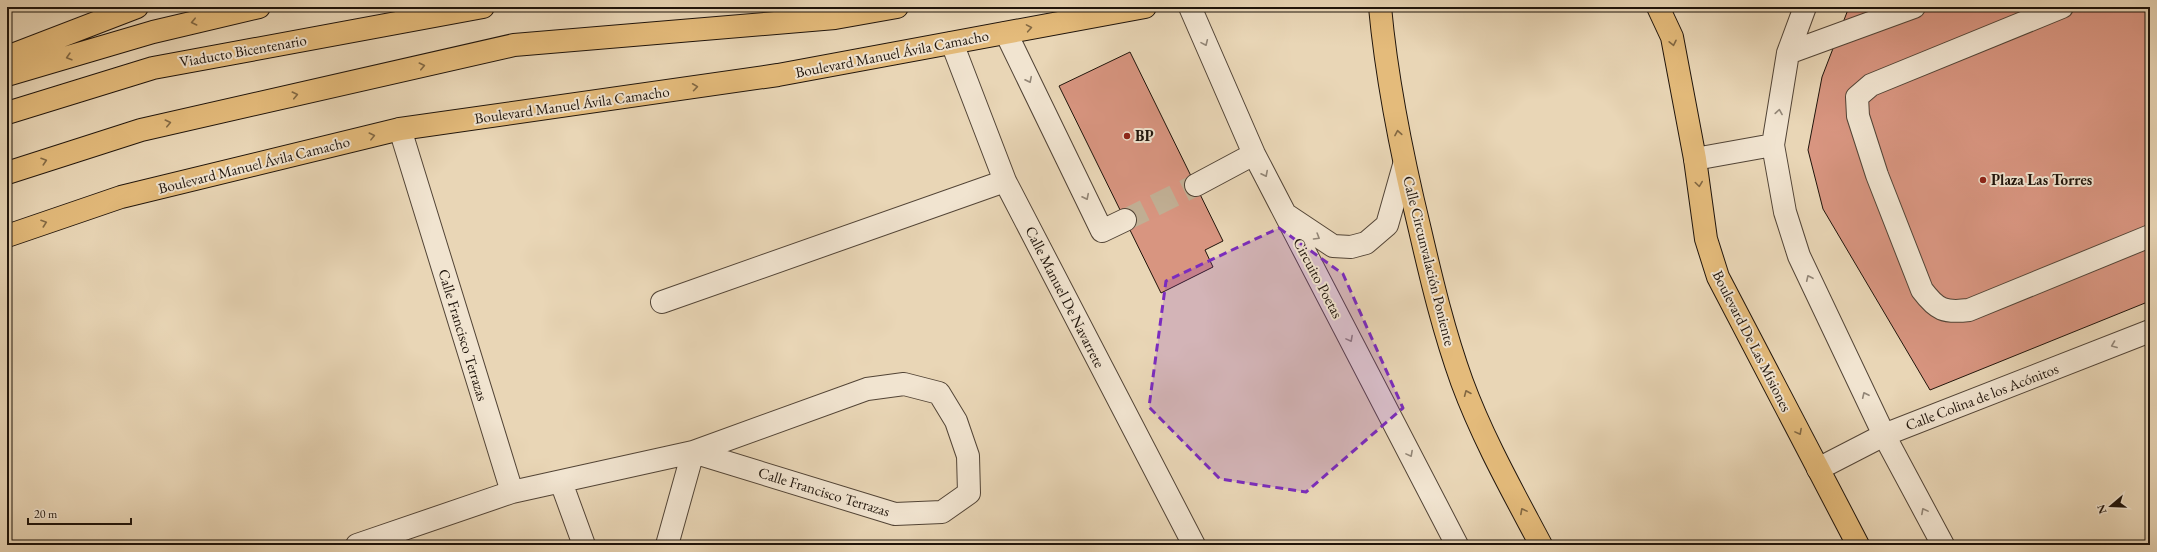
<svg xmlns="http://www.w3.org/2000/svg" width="2157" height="552" font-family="'EB Garamond',serif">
  <rect width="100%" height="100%" fill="#e9d6b6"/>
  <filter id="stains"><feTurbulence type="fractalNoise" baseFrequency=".005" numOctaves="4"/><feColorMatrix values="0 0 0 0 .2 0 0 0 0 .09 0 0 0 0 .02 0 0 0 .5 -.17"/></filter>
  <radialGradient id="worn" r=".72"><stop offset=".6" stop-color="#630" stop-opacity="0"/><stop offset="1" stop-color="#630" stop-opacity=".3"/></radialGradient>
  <path fill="#d89580" stroke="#1f140b" d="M1849,7H2150V301L1930,390L1823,209L1808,150L1822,77Z
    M1130,52L1223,241L1205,250L1213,267L1161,293L1059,86Z"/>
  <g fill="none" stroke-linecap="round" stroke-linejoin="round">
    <path stroke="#c1af94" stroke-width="22" stroke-dasharray="22 11" stroke-linecap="butt" d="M1125,220L1196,185"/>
    <g stroke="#524436" stroke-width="24">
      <path id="minor" d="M1190,7L1254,154L1457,545
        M1805,7L1788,53L1773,145L1785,212L1799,256L1884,435L1943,545
        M2062,7L1871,85L1857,97L1858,116L1877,175L1922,290C1937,310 1944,313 1969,310L2150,236
        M1006,33L1102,231L1125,220
        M952,43L1005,181L1194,545
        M1788,53L1914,7
        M400,129L512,492
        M1695,159L1773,145
        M1196,185L1254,154
        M1288,216L1333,246L1351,247L1366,243L1387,225L1404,165
        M662,302L1005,181
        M1818,469L1884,435L2150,331
        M561,482L584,545
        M357,545L512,492L693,452L867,389L904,384L939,393L956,421L968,456L969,493L942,512L895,514L693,452
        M667,545L693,452"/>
    </g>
    <g stroke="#1f140b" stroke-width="24">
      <path id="major" d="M1380,7C1387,83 1402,156 1420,230C1432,282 1444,332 1462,382C1483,439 1513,492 1541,545
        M1658,7L1672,37L1695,159L1706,239L1718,277L1858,545
        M7,236L121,197L400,129L778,75L1145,7"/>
    </g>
    <g stroke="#1f140b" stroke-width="24">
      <path id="highway" d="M7,57L137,7
        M7,75L153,32L259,7
        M7,113L153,68L483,7
        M7,173L141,130L514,45L835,18L897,7"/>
    </g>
    <use href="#minor" stroke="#f1e4d0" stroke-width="22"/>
    <use href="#major" stroke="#e4bb7b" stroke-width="22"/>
    <use href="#highway" stroke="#e4bb7b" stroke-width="22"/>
  </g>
  <defs><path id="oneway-chevron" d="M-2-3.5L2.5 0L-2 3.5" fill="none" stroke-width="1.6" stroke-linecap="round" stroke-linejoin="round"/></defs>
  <g stroke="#826843">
    <use href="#oneway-chevron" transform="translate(194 22) rotate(167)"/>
    <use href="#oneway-chevron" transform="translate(1029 28) rotate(-10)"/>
    <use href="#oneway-chevron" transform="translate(1673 43) rotate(78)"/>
    <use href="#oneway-chevron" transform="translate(69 57) rotate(164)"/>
    <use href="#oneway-chevron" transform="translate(422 66) rotate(-13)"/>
    <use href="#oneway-chevron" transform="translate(695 87) rotate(-8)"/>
    <use href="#oneway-chevron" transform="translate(295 95) rotate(-13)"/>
    <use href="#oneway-chevron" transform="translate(168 123) rotate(-13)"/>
    <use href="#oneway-chevron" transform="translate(1398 133) rotate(-100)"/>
    <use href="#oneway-chevron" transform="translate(372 136) rotate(-14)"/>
    <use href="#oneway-chevron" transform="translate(44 161) rotate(-18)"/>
    <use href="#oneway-chevron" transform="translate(1699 184) rotate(82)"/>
    <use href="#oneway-chevron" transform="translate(44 223) rotate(-19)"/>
    <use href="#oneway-chevron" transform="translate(1467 393) rotate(-113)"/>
    <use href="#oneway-chevron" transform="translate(1799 432) rotate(62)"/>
    <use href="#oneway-chevron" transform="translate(1523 511) rotate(-118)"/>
  </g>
  <g stroke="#928677">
    <use href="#oneway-chevron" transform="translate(1205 43) rotate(66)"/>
    <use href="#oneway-chevron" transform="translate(1029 80) rotate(64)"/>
    <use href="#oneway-chevron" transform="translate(1779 112) rotate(-81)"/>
    <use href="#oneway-chevron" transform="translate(1265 174) rotate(63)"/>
    <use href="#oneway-chevron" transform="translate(1086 197) rotate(64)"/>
    <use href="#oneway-chevron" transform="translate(1317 237) rotate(31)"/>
    <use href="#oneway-chevron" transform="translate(1809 278) rotate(-115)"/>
    <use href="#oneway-chevron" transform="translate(1350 339) rotate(62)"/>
    <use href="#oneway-chevron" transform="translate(2114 345) rotate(159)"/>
    <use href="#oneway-chevron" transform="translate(1865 395) rotate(-115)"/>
    <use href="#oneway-chevron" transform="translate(1410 454) rotate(62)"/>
    <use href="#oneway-chevron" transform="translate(1924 511) rotate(-118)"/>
  </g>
  <path fill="#7b2cbf" fill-opacity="0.2" stroke="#7b2cbf" stroke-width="3" stroke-dasharray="8 5" stroke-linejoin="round" d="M1279,228L1343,274L1403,408L1306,492L1220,479L1149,407L1166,281Z"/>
  <g fill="#8f2418" stroke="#f1e4d0" stroke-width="1.5">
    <circle cx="1127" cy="136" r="4"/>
    <circle cx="1983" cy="180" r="4"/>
  </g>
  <g text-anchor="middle" stroke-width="4" stroke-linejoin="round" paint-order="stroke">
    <g font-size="15" fill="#1f140b" stroke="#f1e4d0">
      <text transform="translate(243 51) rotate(-10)" y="5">Viaducto Bicentenario</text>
      <text transform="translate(892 54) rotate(-11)" y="5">Boulevard Manuel Ávila Camacho</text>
      <text transform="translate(572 105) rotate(-8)" y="5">Boulevard Manuel Ávila Camacho</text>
      <text transform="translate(254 165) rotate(-14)" y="5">Boulevard Manuel Ávila Camacho</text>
      <text transform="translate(1429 261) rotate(76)" y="5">Calle Circunvalación Poniente</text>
      <text transform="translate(1318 278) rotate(62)" y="5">Circuito Poetas</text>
      <text transform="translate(1065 297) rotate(63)" y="5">Calle Manuel De Navarrete</text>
      <text transform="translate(463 335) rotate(73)" y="5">Calle Francisco Terrazas</text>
      <text transform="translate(1752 341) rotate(63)" y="5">Boulevard De Las Misiones</text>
      <text transform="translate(1982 397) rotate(-21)" y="5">Calle Colina de los Acónitos</text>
      <text transform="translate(824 492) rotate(17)" y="5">Calle Francisco Terrazas</text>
    </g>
    <g font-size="15" font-weight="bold" fill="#1f140b" stroke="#f1e4d0" text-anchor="start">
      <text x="1135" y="141">BP</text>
      <text x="1991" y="185">Plaza Las Torres</text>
    </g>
  </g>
  <rect width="2157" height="552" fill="none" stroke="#e9d6b6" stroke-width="24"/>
  <rect x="8" y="8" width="2141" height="536" fill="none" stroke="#1f140b" stroke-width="2"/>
  <rect x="12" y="12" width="2133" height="528" fill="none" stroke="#1f140b"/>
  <g transform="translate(2111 506) rotate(251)" stroke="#f1e4d0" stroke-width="3" paint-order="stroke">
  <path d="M0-3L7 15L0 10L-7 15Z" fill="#1f140b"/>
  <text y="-6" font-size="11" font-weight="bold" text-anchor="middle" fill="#1f140b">N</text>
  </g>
  <path d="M28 518v6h103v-6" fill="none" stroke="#1f140b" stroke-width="2"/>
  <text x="34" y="518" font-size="12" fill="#1f140b" stroke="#f1e4d0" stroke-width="3" paint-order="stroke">20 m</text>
  <rect width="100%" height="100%" filter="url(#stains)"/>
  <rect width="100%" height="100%" fill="url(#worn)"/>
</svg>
